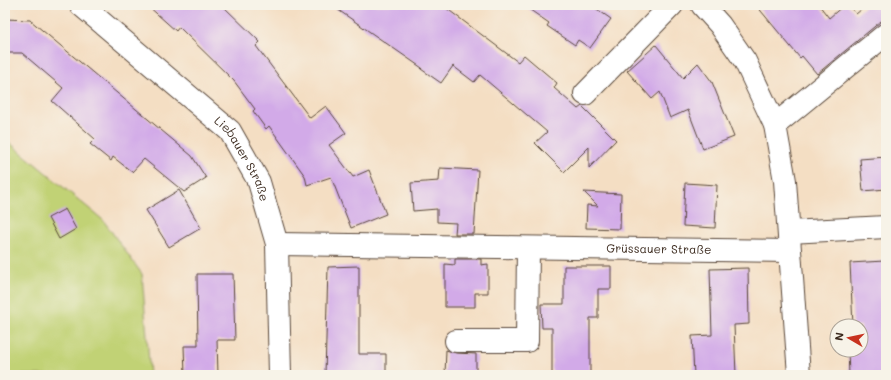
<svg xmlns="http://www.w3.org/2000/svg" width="891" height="380" font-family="Mali,sans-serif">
  <rect width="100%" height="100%" fill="#f7f3e8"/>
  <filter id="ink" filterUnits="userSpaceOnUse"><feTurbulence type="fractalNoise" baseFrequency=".025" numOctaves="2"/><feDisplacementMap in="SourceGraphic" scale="8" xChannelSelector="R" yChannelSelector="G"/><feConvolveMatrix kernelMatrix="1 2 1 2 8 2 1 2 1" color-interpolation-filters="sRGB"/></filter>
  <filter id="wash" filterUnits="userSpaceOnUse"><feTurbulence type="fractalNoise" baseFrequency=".012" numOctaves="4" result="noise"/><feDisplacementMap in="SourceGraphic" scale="16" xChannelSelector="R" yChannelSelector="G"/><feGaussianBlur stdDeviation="0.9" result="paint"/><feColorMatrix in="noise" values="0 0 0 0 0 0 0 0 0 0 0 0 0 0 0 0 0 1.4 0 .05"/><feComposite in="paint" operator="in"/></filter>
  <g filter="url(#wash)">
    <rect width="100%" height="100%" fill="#f4dec3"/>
    <path fill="#c1d275" stroke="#7e7e4a" d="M5,139L103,220L142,274L150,375H5Z"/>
    <g id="blocks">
      <path fill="#d2aae8" d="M147,5H222L260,42L256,46L310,118L326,106L346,133L329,145L353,177L369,170L386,214L351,228L331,177L307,185L305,176L269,126L266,129L253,111L255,109L234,81L179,27L176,31Z
        M331,5H442L518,62L524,55L557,83L554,88L578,109L582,106L616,140L589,168V147L564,172L535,143L547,132L480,75L474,82L453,66L441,83L421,69L422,68Z
        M523,5H591L611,19L590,48L578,40L575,45L547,26L549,23Z
        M756,5H819L829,18L844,5H848L856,14L867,5H886V17L817,74L802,56L800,58Z
        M5,19L30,20L192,156L206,178L184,192L144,159L132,172L113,157L111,161L90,144L95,139L52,101L63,88L22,53H5Z
        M656,45L683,78L698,63L712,82L734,137L703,149L688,110L670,118L660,92L652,99L627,71Z
        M886,157V189L863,191L860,159Z
        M440,168L478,170L474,234H455L456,223L437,222V209L413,211L411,183L439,181Z
        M685,183L717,185L715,228L683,226Z
        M179,190L201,228L169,247L146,210Z
        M584,192L621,194L620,229L586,228L587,205L598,206Z
        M65,209L76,229L59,239L48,218Z
        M455,259H481V265L488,264V293H475V307H445V264L455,265Z
        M884,261V264H886V375H849L848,350H861V326H853L850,263Z
        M359,266V354H386V375H325L328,267Z
        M564,266H611V289H598V318H590V375H552V328H542L541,304H564Z
        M748,268L749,324L734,325L736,375H694L692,336L712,335L710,269Z
        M197,274H233L235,340H217L218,375H185L184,346H198Z
        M446,350L456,353L476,354V375H445Z"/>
    </g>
  </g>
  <g filter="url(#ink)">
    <use href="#blocks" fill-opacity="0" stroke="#574537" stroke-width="1"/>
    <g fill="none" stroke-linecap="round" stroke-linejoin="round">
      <g stroke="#574537" stroke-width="24">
        <g id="street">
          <path id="s1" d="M81,5L230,131L259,182L277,244L280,375"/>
          <path d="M702,5L720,25L745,61L775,125L785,181L799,375"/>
          <path d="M585,94L672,5"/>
          <path d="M775,125L886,34"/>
          <path d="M789,232L886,227"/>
          <path id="s2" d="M277,244L789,251"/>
          <path d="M456,341H527L528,248"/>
        </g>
      </g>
      <use href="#street" stroke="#fff" stroke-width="22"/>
    </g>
  </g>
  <g text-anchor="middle" stroke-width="3" stroke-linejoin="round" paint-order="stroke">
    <g font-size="12" fill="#3b2a1e" stroke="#f7f3e8">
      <text dy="4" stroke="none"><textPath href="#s1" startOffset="225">Liebauer Straße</textPath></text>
      <text dy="4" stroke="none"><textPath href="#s2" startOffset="382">Grüssauer Straße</textPath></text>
    </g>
  </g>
  <rect width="891" height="380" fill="none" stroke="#f7f3e8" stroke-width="20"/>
  <g transform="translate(849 338) rotate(279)"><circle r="19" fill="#f7f3e8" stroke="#aca397"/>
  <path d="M0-3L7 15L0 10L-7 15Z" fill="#c8321e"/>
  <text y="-6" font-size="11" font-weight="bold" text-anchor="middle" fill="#3b2a1e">N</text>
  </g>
</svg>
